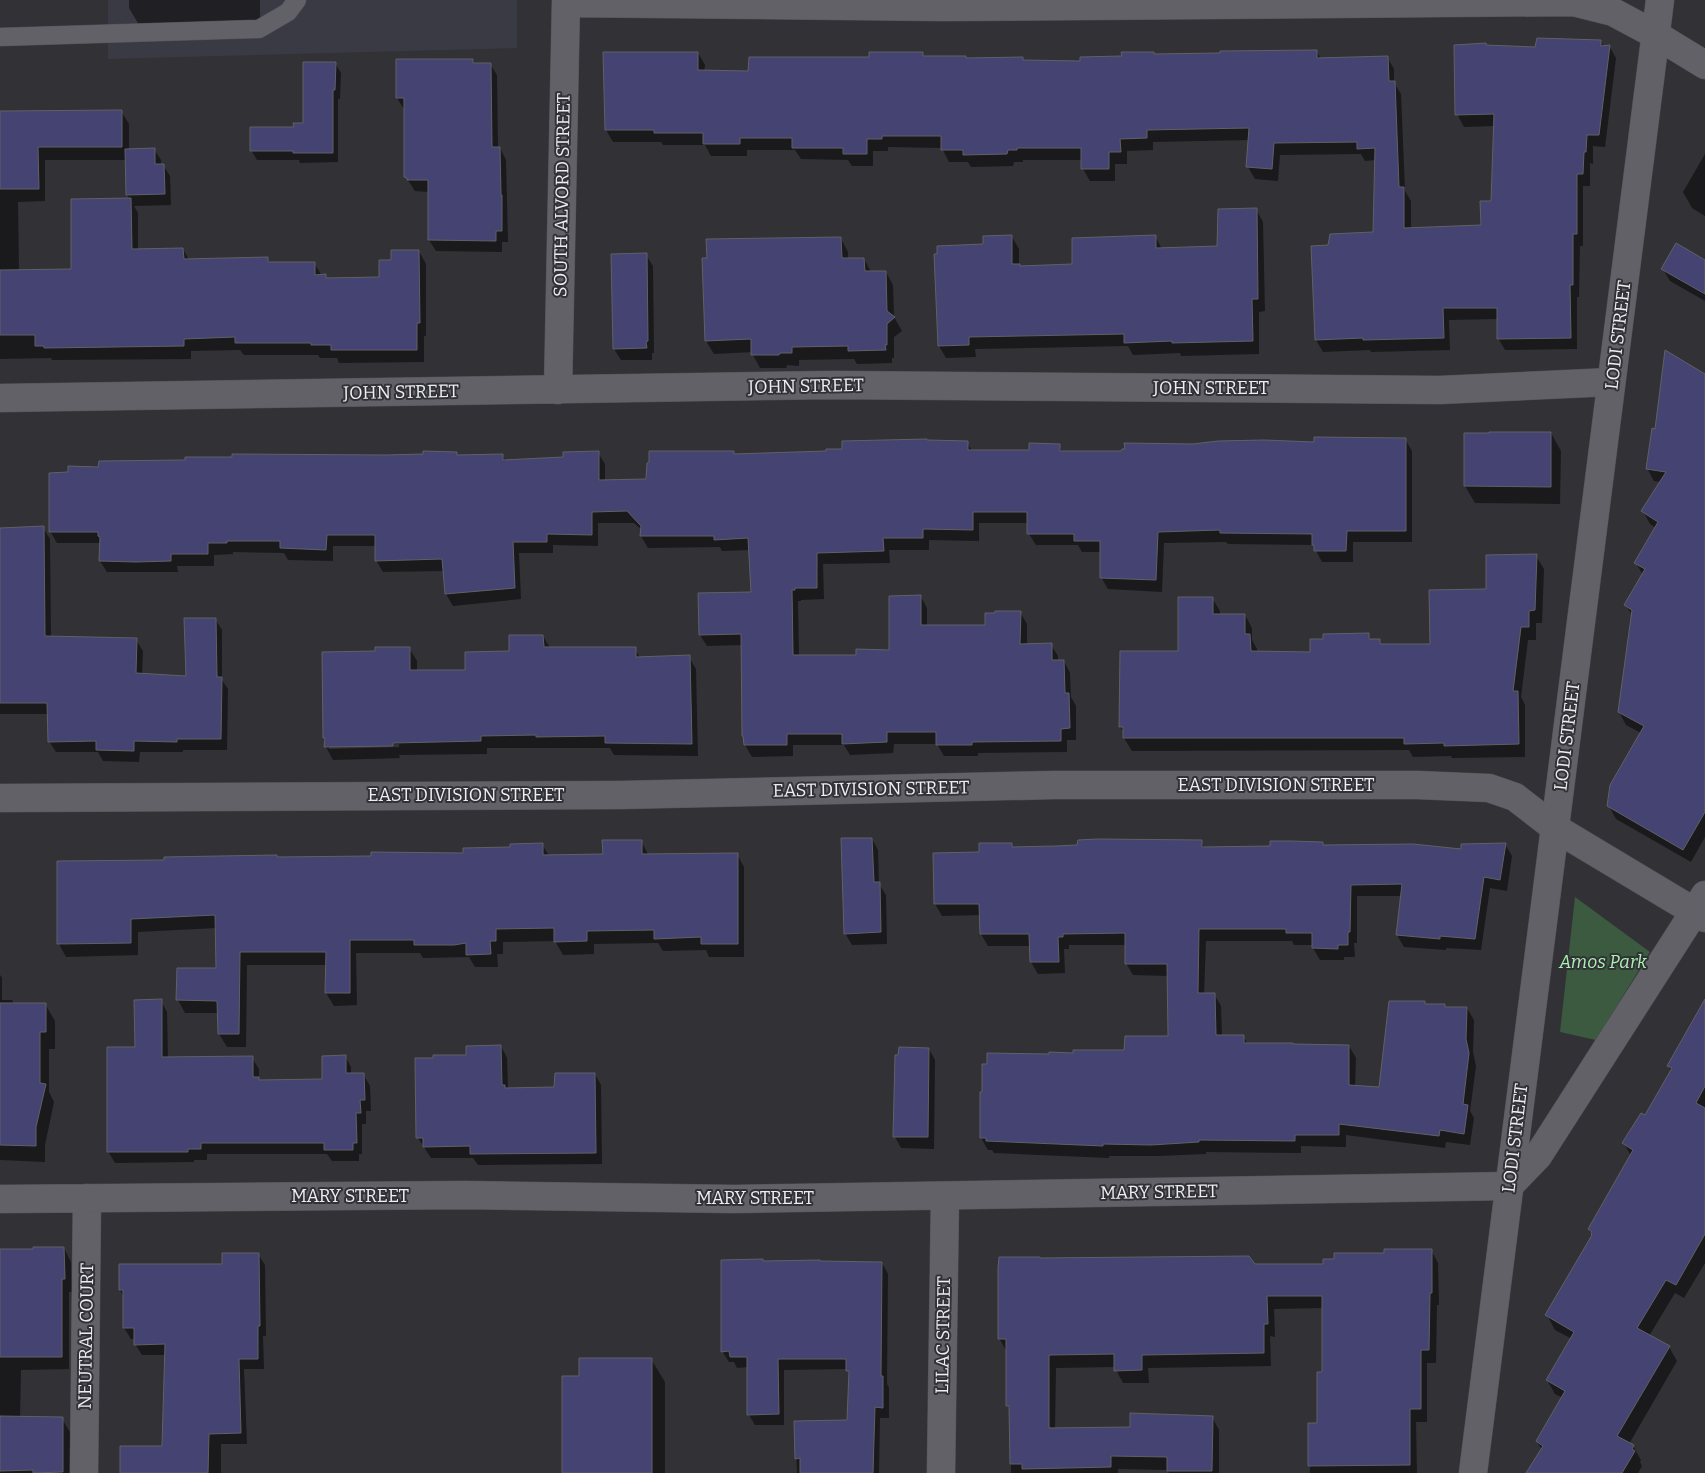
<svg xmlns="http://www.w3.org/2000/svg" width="1705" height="1473" font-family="Bitter,serif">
  <rect width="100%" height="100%" fill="#313136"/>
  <path fill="#3a3a45" d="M108,0H517V48L108,59Z"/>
  <path fill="#3b5a3f" d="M1575,897L1650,952L1596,1040L1560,1032Z"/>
  <path fill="#0007" fill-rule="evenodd" d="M129,0H260V25H139L129,8Z
    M1601,41L1604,47L1609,46L1616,58L1605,147L1593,146V164L1590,163V186H1583V246H1580L1579,297H1577V349L1505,350L1498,338V319L1449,320L1450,350L1371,352L1370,350L1323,352L1316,340L1330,246L1375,233L1376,160L1365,161L1361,154L1280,155L1278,181L1255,179L1248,167L1250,140L1153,142V150L1127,151V164H1115V181H1090L1083,169L1082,160H1023V162H1014L1013,166L971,167L968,162H949L942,148L888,147V151H873V166H852L848,160L801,159L795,150H747V156H711L705,145H663L661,142H613L606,130L698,53L705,65L704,72H749L922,53L925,57L967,60L1022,58L1024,62H1081L1154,55L1316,51L1321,59L1387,57L1394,69V83L1401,94L1405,191L1411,201V229L1482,226L1493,202L1495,126L1464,127L1457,114L1486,46L1536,48Z
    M473,60L475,64H490L497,75L498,148H500L506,160L508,242H502V252L436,251L429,240V192L415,191L406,177L404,109L397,98Z
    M335,63L341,73L340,99H338V162L300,163L299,160H257L251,150L304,125Z
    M121,111L129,124V150L154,149L161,160V165H163L170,176L171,205L134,206L138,213V250L183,249L189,260L267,258L270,263H314L322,276H325L327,279H381L393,261L419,251L426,264V336H424V362L339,363L337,358H320L318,355H244L240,350L191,351V359L52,360L51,358L0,359V112ZM45,160H126L127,195L130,200L72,270L19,271L18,202L45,201Z
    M1705,154V216L1692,208L1683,192Z
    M1256,209L1263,222L1265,311L1259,312V354L1181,356L1180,353L1133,355L1128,346L975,349L976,357L946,358L939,346L985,245L1012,237L1019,249V265L1021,267L1073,265L1155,236L1162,249L1218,247Z
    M841,239L848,252V260L864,259L871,272H886L893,285L894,317L902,331L894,337V358H892V363L857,364L854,359L799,360V366L787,365L786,368H760L753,355V352L714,354L706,341Z
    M646,255L653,266L654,353H652V360H621L614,349Z
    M1705,261V301L1670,281L1663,269Z
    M1705,376V837L1691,862L1616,819L1609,806L1641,733L1626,725L1619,712L1633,617L1626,605L1643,575L1636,563L1656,528L1650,524L1643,511L1661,482L1654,481L1647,468L1656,430Z
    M1551,433L1561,451L1560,504L1475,503L1465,486Z
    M1405,439L1412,451V542H1353V562H1322L1313,545L1228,544L1226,542L1164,543L1162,592L1108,589L1101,577V552H1082L1078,545H1036L1029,534V523H979V541L929,540V550H889L890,563L823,564L824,599L801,600V601H798L799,656H857L890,651L921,597L927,608V626H986L1020,612L1027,624V645H1051L1058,656V661H1064L1070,673L1071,697L1076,706V740H1067V752L978,753V756H944L937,744H894L893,753L850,755L844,745H793V756L752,757L745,745L742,645L707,646L700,635L752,593L750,550L722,551L720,547L648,548L641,536L642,530L634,523H598V546L553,545V553H519L521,599L453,606L446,594L444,571L383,572L376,560V546H333V561L288,560L284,553L233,552V554L214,555V566H177L178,572H107L100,561L101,543H57L50,531L69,474L100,468L457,453L459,456L502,455L506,461L564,459L598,453L605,464V481L647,480L733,452L735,455L827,452L928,441L967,442L972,451H1026L1059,445L1063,453H1123L1193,445L1315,443Z
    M43,528L50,539L51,637L136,640L143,651L142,675L187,677L215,619L222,630V680L228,689L227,750H183V752H140L139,762L103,761L98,752H56L49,741V714H0V529Z
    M1536,556L1544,569L1542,623H1536V640H1528L1521,697L1525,705V757L1452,758L1451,756L1413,757L1409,750L1132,751L1124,738L1125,734L1120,727L1179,653L1212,598L1220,611V615H1245L1252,628V640L1257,649V653H1311L1368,635L1372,641L1379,640L1382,645H1432L1487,590Z
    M543,636L550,648L635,649L640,658L689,657L696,669L698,756L614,755L610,748H487V754L399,755L400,758L333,760L326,747L324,738L376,653L409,648L417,661V672L466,671L511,653ZM399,744V747L329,749V746Z
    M872,839L878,850L879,884L886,895L887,944L852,945L845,933Z
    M641,841L648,854H737L744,867V957H709L706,950L663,951L658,943L594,944V954L563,955L555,941L503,942V954H497L498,967H475L469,957L423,958L420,953H356L357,1005L334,1006L326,993L327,965H247L246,1047H227L219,1034L218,1013H185L178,1000L217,969L216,928L138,932V955L66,957L59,944L277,858L372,857L464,854L542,844L549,856L604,855Z
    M1201,842L1205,848L1272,847L1322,843L1324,846L1462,850L1505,844L1512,856L1507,891L1490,888L1481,950L1446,948V950L1404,947L1397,935L1402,896H1357V943H1354L1355,957H1344V960H1320L1313,948V945H1294L1292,941H1206L1204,994H1214L1221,1006L1222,1036H1243L1248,1045L1349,1046L1356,1058L1355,1087L1380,1088L1424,1002L1426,1005H1444L1446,1008H1467L1474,1020L1473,1052L1476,1066L1470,1111L1474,1118L1470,1145L1446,1142L1445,1148L1346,1135V1147L1301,1146V1153L1206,1152V1154L1158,1156H1109V1158L994,1153L992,1150H988L981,1138V1094L1075,1054L1126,1051L1169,1038V976L1133,975L1126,963V945H1069V949H1064L1065,973L1038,974L1031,962V946H988L981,934V915L942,916L935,904L980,853L1011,844L1013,848Z
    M0,975L2,978V1000H12L14,1004H45L55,1021V1049H49V1092L54,1102L45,1145V1162L0,1160Z
    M161,1001L167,1012L168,1058H252L259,1069V1079L260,1082L323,1080L345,1056L351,1067V1074H363L370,1086L371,1111H366V1124H362V1154H359V1161H332L327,1154H207V1160H194V1162L115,1163L108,1151L136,1048Z
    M1705,1002V1263L1684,1298L1675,1293L1649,1336L1669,1347L1677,1361L1629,1444L1633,1446L1641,1460L1640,1462L1642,1466L1638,1473H1528L1542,1450L1537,1441L1563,1398L1555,1394L1547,1380L1572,1339L1555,1330L1547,1315L1593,1236L1589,1229L1631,1156L1624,1143L1646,1117L1672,1071L1668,1066Z
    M501,1046L507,1058L508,1089L556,1088L595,1074L601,1085L602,1164L478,1165L473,1158H431L418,1138L467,1056Z
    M929,1049L935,1060L934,1149L901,1148L895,1137Z
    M64,1248L71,1262L72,1292H69V1369L21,1370L20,1418L62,1419L70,1432V1473H0V1250Z
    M1431,1250L1438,1263L1439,1305H1437L1436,1363H1427V1422H1416L1417,1473H1310L1309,1424H1318L1323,1373V1308L1274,1309L1275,1337L1270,1336L1271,1366L1148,1368L1149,1383H1123L1116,1370L1115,1367L1056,1368L1055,1429L1132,1428L1212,1417L1219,1430V1473H1169L1168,1470L1118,1469V1473H1011L1010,1410L1007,1405V1352L999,1338L1255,1265H1324L1385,1254Z
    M258,1254L265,1265L266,1336H263L264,1369H244L247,1444H221V1473H121L163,1448L166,1355H142L135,1344V1339H131L124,1328V1297L120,1290V1265H223Z
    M882,1263L888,1274L887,1384L889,1388V1418H880L879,1473H797L795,1422L848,1421L850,1376L847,1369L784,1370V1425H755L749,1415L748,1367L737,1368L734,1362H729L722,1351Z
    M651,1359L665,1382V1473H564L580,1377Z"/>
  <path fill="#444372" stroke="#606166" d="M1537,38L1601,40V46L1610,45L1599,135H1587L1586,152H1584L1583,174H1577V234H1573V285H1570L1571,338L1497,339V308H1443L1444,338L1363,340V338L1315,340L1311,246L1328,245L1330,234L1373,232L1375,148L1357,149V142L1274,143L1272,169L1246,167L1249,128L1147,130V138L1120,139L1121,152H1109V169H1081V148H1017V150H1008L1007,154L963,155V150H941V136H882V139H867V154H843V148H792V138H740V144H703V133H654V130H605L603,52H698V70L748,71L749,57H869V52H923V56H966V58L1023,57V60L1080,61V57L1122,56L1121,52H1154V54L1220,53V51L1317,50V58L1388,56L1389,81H1395L1399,187H1404V228L1481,225L1480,201H1491L1494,114L1455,115L1454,45L1486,43V45L1535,47Z
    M396,59H473V63H491L492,147H500L501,195H502V231H496V241L428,240V180H407V178L404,177V98H396Z
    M303,62H336L335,90H333V153H293V151H250V127H294L293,123H303Z
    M122,110V147H38L39,189H0V111Z
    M155,148V164H164L165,194L126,195L125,149Z
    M131,198L132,249L183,248L184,259L268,257V262H315V275L326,274V278L379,277V260H391V250H419L420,323H417V350H331V345H311V343H235V337L184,339V346L44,348V346H35V335H0V270L71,269V199Z
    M1257,208L1258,299H1252L1253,341L1172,343V341L1124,343V334L969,337V345L938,346L934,254H937V246L983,244V236L1012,235V264H1020V266L1072,264V238L1156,235V248L1217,246L1218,209Z
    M841,237L842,258H864L865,271H886L887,311L895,317L887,324V345H885L886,350L848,351V346L792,347V353H780L779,355H751V339L705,341L702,258H707L706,239Z
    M1676,243L1705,260V294L1661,269Z
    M647,253L648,341L646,342L647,348L613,349L611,254Z
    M1665,350L1705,374V812L1683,850L1607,806L1610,785L1644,726L1618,712L1632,610L1624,605L1645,569L1634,563L1658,522L1641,511L1666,472L1646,469L1652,428L1655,429Z
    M1489,432H1551V487L1464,486V433H1489Z
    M1314,437L1406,438V531H1347L1346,551H1314V545H1312V534L1220,533V530L1158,532L1156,580L1100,578V541H1074V534H1027V512H973V530L923,529V538H883L884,551L817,553V588H795V590H792L793,655H856V649L889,650V596L921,595V625H985V613H995V611H1021L1020,644L1052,643V660H1064L1065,693H1069L1070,728L1061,729V741L972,742V745H936V732H887V742L842,744V734H787V745H744L743,736H742L741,634L699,635L698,593L751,592L748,538L714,540V536H640L641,526L627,511L592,512V535L547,534V542H513L515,588L445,594L442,559L375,561V535H327L326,550L280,548V541H227V543H208V554H171V561L136,562L99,561L100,537L98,536V532H49V473L68,472V466L98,467L99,461L185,460V457H232V454L386,455L423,454V451L457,452V455L503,454V460L563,457V452L599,451V480L646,479L647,463L649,462V451H734V454L826,451V449H842V441L927,439V440L968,441V450H1029V443L1060,444V451H1121L1122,449H1125L1124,443L1193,444L1218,441L1264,440L1314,442Z
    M44,526L45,636L137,638L136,673L186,676L184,618H216L217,677H222L221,739H177V742L134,741V751L96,750V741L48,742L47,703H0V528Z
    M1537,554L1535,610L1529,611V627H1521L1513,691H1518L1519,744L1444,746V743L1404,744V738H1123V727H1119L1120,651H1178V597H1213V614H1245V634H1250L1251,651L1310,652V639H1323V634L1369,633V639H1380V644H1430L1429,590L1486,589V555Z
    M509,635H543L544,647H636V657L690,655L692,744L605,743V736L536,737V735L481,736V741L393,743V746L324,747L325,738H323L322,652L375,651V647H410V670H465V652L509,651Z
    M841,838H872L874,882H880L881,932L844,934Z
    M1098,839L1202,840V847L1270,846V841H1291L1323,842V845L1413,844L1461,849V844L1506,843L1500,880L1484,877L1475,939L1440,936V939L1396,935L1402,884L1351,885L1350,932H1348V945H1338V949L1312,948V933H1286V929H1199L1198,993H1215L1216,1035H1244V1043H1293V1044L1349,1045V1085L1379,1087L1389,1001H1425V1004H1445V1007H1467L1466,1039L1469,1053L1463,1104L1468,1105L1464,1134L1440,1130L1439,1136L1339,1124V1135H1295V1141L1199,1140V1142L1151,1145L1103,1144V1146L986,1141V1138H980V1092H982V1064H987V1053L1049,1054V1052L1073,1053V1050H1124L1125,1036H1168L1167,964H1125V933L1063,934V937H1058L1059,962H1030L1029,934H980L979,904H934L933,853L979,852V843H1012V847L1055,846L1077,845L1078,840Z
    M602,840H642V854L738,853V944H701V937L654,939V930L587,931V941L554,942V928L496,929V941H490L491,954L466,955V943L454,945H414V940H350V993H325L326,952H240L239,1034H218L217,1001L176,1000L177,968H216L215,915L131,919V943L57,944V861L164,860V857L277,855V857L371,856V852L463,853V848L510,847V844L543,843V855L603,854Z
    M162,999V1057L253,1056V1077H259V1080L322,1079V1056L346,1055V1073H364L365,1100H360L361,1113H356L357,1143H353V1150H324V1143H201V1149H188V1152H107V1047H135L134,1000Z
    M1705,999V1086L1696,1103L1705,1108V1234L1676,1285L1666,1280L1637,1328L1670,1346L1617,1436L1634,1445L1632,1449L1635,1451L1622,1473H1526L1543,1446L1536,1441L1565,1391L1546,1380L1574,1332L1545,1315L1592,1235L1591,1234L1592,1232L1588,1229L1633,1150L1622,1143L1641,1113L1645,1115L1672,1068L1667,1066Z
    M0,1003H46V1032H40V1083L46,1084L36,1127V1146L0,1145Z
    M501,1045L502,1085H505V1088L554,1087L555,1073H595L596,1153L470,1154V1146L423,1147V1138H416L415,1058H433V1055H466V1046Z
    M899,1047L929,1048L928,1137H893L895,1055H898Z
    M33,1247H64L65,1279H62V1357H0V1249H33Z
    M1384,1249H1432V1293H1430L1429,1350H1421V1409H1410V1465L1308,1466V1423H1317V1372H1322V1296H1267L1268,1324H1264V1353L1142,1355V1370L1114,1371V1354L1049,1355V1428L1130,1427V1413L1213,1416L1212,1471H1167V1457L1111,1456V1467L1022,1469V1464H1010L1009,1406H1006V1339H998V1268L999,1257H1040V1258L1249,1256L1255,1264H1323V1259H1334V1253H1384Z
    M222,1253H259L260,1326H258V1359H239L241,1433L209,1434L208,1473H120V1446H162L165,1344L134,1345V1328H123V1290H119V1264H222Z
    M763,1259V1261L820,1260V1261L882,1262L881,1376H883V1408L875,1407L873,1473H800V1458L795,1459L794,1421L847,1420L849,1371H846V1359H778L779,1414L747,1415V1357H730L729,1351L721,1352V1260Z
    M579,1358H652V1473H562V1376H579Z
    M0,1416L63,1417V1472L33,1473V1470L0,1471Z"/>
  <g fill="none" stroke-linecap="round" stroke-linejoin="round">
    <g stroke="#505054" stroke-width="19">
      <path id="service" d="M0,37L259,29L288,12L297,0"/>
    </g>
    <g stroke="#505054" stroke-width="29">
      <path id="minor" d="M566,3L942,7L1573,2L1613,12L1656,35L1705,65
        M558,390L566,0
        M0,398L832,385L1440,390L1611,382
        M0,798L621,795L1054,785H1417L1489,788L1515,797L1555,828L1705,918
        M0,1199L465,1195L734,1199L1509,1186L1538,1156L1705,895
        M84,1473L87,1198
        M941,1473L945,1196"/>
    </g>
    <g stroke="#505054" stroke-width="29">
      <path id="tertiary" d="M1473,1473L1660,0"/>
    </g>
    <use href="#service" stroke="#616167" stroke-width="18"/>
    <use href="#minor" stroke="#616167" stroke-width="28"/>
    <use href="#tertiary" stroke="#616167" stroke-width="28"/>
  </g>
  <g text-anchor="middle" stroke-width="4" stroke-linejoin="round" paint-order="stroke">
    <g font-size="18" fill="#edeef1" stroke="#313136">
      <text transform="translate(562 195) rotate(-89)" y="6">SOUTH ALVORD STREET</text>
      <text transform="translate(1618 335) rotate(-83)" y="6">LODI STREET</text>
      <text transform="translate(806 386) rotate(-1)" y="6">JOHN STREET</text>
      <text x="1211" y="394">JOHN STREET</text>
      <text transform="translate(401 392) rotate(-1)" y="6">JOHN STREET</text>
      <text transform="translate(1567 736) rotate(-83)" y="6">LODI STREET</text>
      <text x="1276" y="791">EAST DIVISION STREET</text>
      <text transform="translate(871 789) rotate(-1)" y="6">EAST DIVISION STREET</text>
      <text x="466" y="801">EAST DIVISION STREET</text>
      <text transform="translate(1515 1138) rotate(-83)" y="6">LODI STREET</text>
      <text transform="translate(1159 1192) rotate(-1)" y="6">MARY STREET</text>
      <text x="350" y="1202">MARY STREET</text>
      <text x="755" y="1204">MARY STREET</text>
      <text transform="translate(943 1335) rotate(-89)" y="6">LILAC STREET</text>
      <text transform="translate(86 1336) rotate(-89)" y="6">NEUTRAL COURT</text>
    </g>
    <g font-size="18" font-style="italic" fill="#abf1b4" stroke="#313136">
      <text x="1603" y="968">Amos Park</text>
    </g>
  </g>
</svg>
